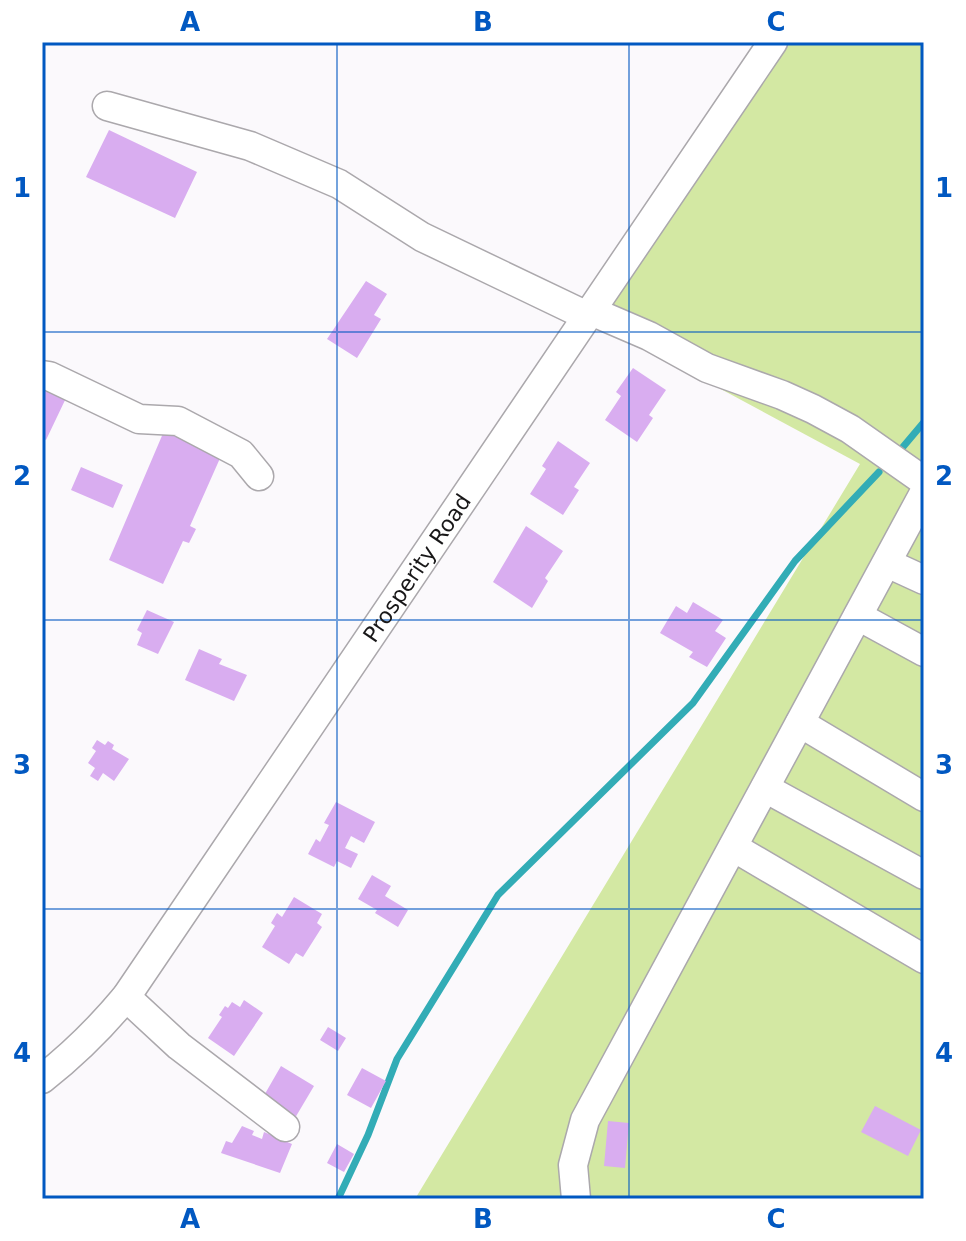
<svg xmlns="http://www.w3.org/2000/svg" width="966" height="1241" font-family="'DejaVu Sans',sans-serif">
  <rect width="100%" height="100%" fill="#fbf9fc"/>
  <path fill="#d3e8a3" d="M786,42H924V1199H415L860,464L596,322Z"/>
  <g fill="none" stroke-linecap="round" stroke-linejoin="round">
    <path stroke="#32acb6" stroke-width="7" d="M897,454L924,422
      M338,1199L368,1135L397,1059L498,895L693,703L795,561L879,472"/>
  </g>
  <path fill="#d9adf0" d="M109,130L197,172L175,218L86,177Z
    M366,281L387,294L374,315L381,319L357,358L327,339Z
    M633,368L666,390L649,415L653,418L637,442L605,420L621,396L616,392Z
    M42,384L67,396L46,440L42,438Z
    M164,431L221,456L190,526L196,529L189,543L183,541L163,584L109,560Z
    M558,441L590,463L574,487L579,490L563,515L530,494L546,469L542,466Z
    M81,467L123,485L113,508L71,490Z
    M526,526L563,551L545,578L548,581L532,608L493,582Z
    M693,602L723,620L715,631L726,638L707,667L689,657L693,652L660,633L676,606L687,613Z
    M147,610L174,622L158,654L137,645L142,633L137,630Z
    M199,649L222,659L219,664L247,675L234,701L185,680Z
    M97,740L105,745L108,741L114,745L112,749L129,759L114,781L103,773L98,781L90,776L95,768L88,763L96,751L92,748Z
    M336,802L375,822L364,843L351,836L345,848L358,854L351,868L337,861L334,867L308,854L316,839L320,842L329,825L324,823Z
    M372,875L391,886L385,896L408,910L398,927L375,913L377,910L358,899Z
    M294,897L322,914L317,923L322,927L303,957L296,953L289,964L262,947L275,926L271,923L277,913L282,917Z
    M244,1000L263,1013L234,1056L208,1038L222,1017L219,1015L225,1006L228,1008L232,1002L240,1007Z
    M328,1027L346,1038L338,1051L320,1040Z
    M281,1066L314,1086L295,1118L262,1099Z
    M362,1068L386,1081L371,1108L347,1095Z
    M875,1106L921,1130L908,1156L861,1132Z
    M608,1121L629,1123L625,1168L604,1166Z
    M242,1126L254,1131L252,1135L262,1139L264,1132L292,1144L280,1173L221,1153L226,1141L232,1143Z
    M337,1144L354,1154L344,1172L327,1163Z"/>
  <g fill="none" stroke-linecap="round" stroke-linejoin="round">
    <g stroke="#aba8ac" stroke-width="31">
      <g id="minor">
        <path d="M107,106L250,146L339,184L422,237L587,316"/>
        <path d="M591,311L649,336L707,368L782,395L813,409L850,429L924,481"/>
        <path d="M42,375L49,376L139,419L178,421L241,454L259,476"/>
        <path d="M887,563L924,580"/>
        <path d="M858,616L924,652"/>
        <path d="M800,723L924,797"/>
        <path d="M765,788L924,875"/>
        <path d="M733,847L924,959"/>
        <path d="M126,997L179,1046L285,1127"/>
        <path id="s1" d="M42,1079C74,1054 101,1027 126,997L773,42"/>
        <path d="M576,1199L573,1165L585,1120L924,493"/>
      </g>
    </g>
    <use href="#minor" stroke="#fff" stroke-width="28"/>
  </g>
  <path fill="none" stroke="#0158c1" stroke-width="2" stroke-opacity="0.55" d="M337,42V1199M629,42V1199M42,332H924M42,620H924M42,909H924"/>
  <g text-anchor="middle" stroke-width="6" stroke-linejoin="round" paint-order="stroke">
    <g font-size="22" fill="#181718" stroke="#fff">
      <text dy="8" stroke="none"><textPath href="#s1" startOffset="636">Prosperity Road</textPath></text>
    </g>
  </g>
  <rect width="966" height="1241" fill="none" stroke="#ffffff" stroke-width="88"/>
  <rect x="44" y="44" width="878" height="1153" fill="none" stroke="#0158c1" stroke-width="3"/>
  <g font-size="26" text-anchor="middle" font-weight="bold" fill="#0158c1">
    <text x="190" y="31">A</text>
    <text x="483" y="31">B</text>
    <text x="776" y="31">C</text>
    <text x="22" y="197">1</text>
    <text x="944" y="197">1</text>
    <text x="22" y="485">2</text>
    <text x="944" y="485">2</text>
    <text x="22" y="774">3</text>
    <text x="944" y="774">3</text>
    <text x="22" y="1062">4</text>
    <text x="944" y="1062">4</text>
    <text x="190" y="1228">A</text>
    <text x="483" y="1228">B</text>
    <text x="776" y="1228">C</text>
  </g>
</svg>
